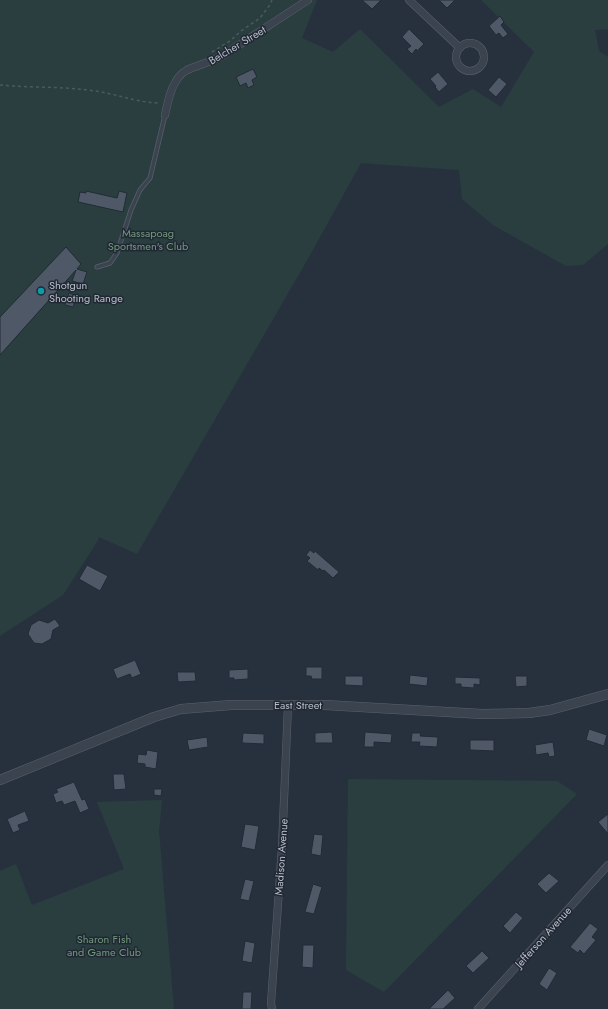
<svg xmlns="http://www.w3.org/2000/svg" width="608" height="1009" font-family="Jost,sans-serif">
  <rect width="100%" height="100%" fill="#27313e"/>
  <path fill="#2a3e40" d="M0,0H317L302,38L333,52L360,29L439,107L473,89L501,107L534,52L481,0H608V29L595,30L599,51L608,57V244L583,265L566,266L493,225L462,199L459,170L361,163L309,257L137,554L99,537L97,542L63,595L0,636Z
    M348,779L557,781L577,794L384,992L346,970Z
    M162,800L159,831L174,1009H0V871L16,864L32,905L124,869L97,802Z"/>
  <path fill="#4e5867" stroke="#222a35" d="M362,0H381L372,9Z
    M439,0H455L447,8Z
    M500,16L504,22L501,25L508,34L503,38L499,33L496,35L489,26Z
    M409,29L424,44L417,51L416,49L412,54L407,49L411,46L402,37Z
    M253,69L257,77L252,80L254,85L248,88L246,83L240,86L236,77Z
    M438,72L448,84L439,92L435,87L436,86L430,79Z
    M499,77L507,84L496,97L488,90Z
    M86,191L117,198L119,191L127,193L123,212L78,202L80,192L86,193Z
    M66,247L81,264L77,269L87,272L83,284L72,281L76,270L0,355V317Z
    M69,293L77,296L73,307L65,305Z
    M310,550L314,553L315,551L339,572L333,578L324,570L323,571L319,568L318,570L307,561L310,558L306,555Z
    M87,565L108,576L100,591L79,579Z
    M55,619L60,626L53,630L51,639L42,644L34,643L28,634L31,625L39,620L48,623Z
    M135,660L141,674L132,678L130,674L117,679L113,669Z
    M306,667H322V679H312L311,676H306Z
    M248,669V679L234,680V678H229V670Z
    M177,672H195L196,681L178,682Z
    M410,675L428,677L427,686L409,684Z
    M345,676H363V686L345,685Z
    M515,676H527V686L516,687Z
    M455,677L480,678V685L474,684V688L461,687V684H455Z
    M589,729L607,735L604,746L586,740Z
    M332,732L333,743H315V733Z
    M365,732L392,734L391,743L374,742V747H364Z
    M243,733L264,734V744L242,743Z
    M412,733H421L420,736L438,737L437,747L419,746L420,742H411Z
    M207,737L208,747L189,750L187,740Z
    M470,740H494V751L470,750Z
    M553,742L555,756L549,757L548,753L536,755L535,745Z
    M147,750L158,752L156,769L145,767V764L137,763L138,754L146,755Z
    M113,774H124L126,789L114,790Z
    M74,782L82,800L85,799L89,809L80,813L75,801L64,805L62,801L56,803L53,794L58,792L56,789Z
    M154,789H162L161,796L154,795Z
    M25,811L29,821L18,825L20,830L13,833L7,819Z
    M608,814V834L598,822Z
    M245,824L259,826L255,850L241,847Z
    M314,834L323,835L321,856L311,854Z
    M549,873L559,881L546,893L537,884Z
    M245,879L254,881L249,901L240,899Z
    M313,884L322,887L314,914L305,912Z
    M516,912L523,918L510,933L503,926Z
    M590,923L598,929L592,937L596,940L584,954L580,950L578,953L570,947Z
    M245,941L255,943L252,963L242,961Z
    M303,945H314L313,968L302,967Z
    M482,951L489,958L473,973L466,966Z
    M549,968L557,973L547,990L539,984Z
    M448,990L455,998L443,1009H429Z
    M243,992H252L251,1009H242Z"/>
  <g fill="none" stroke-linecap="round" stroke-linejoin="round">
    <g stroke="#59616c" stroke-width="5">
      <path id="service" d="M97,267L110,263L117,253L131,210L140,190L150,178L165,115"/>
    </g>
    <g stroke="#59616c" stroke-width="8">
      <path id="minor" d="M409,0L460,48
        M456 57a14 14 0 1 1 28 0a14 14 0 1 1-28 0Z
        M165,115C168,101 172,78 187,70C198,65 211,62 222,56L308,0
        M272,1009L271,1003L282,847L288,706
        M478,1009L608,865"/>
    </g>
    <g stroke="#59616c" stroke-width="10">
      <path id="tertiary" d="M0,780L154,717L181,709L231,705H325L482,714L529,713L550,710L608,694"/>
    </g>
    <path stroke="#495b5e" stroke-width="1.5" stroke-dasharray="3 3" stroke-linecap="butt" d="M212,52L230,41L241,31L260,18L269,6L272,0
      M0,85C31,88 63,86 95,91C117,94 138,103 160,103"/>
    <use href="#service" stroke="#3b434e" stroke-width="3.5"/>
    <use href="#minor" stroke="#3b434e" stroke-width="7"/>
    <use href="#tertiary" stroke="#3b434e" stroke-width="9"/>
  </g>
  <circle fill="#0f9aa8" stroke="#202833" stroke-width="1.5" cx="41" cy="291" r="4"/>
  <g text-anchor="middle" stroke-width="3" stroke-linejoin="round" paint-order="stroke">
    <g font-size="11" fill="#b8bec9" stroke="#202833">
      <text transform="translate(237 45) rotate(-31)" y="4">Belcher Street</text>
      <text x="298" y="709">East Street</text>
      <text transform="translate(281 857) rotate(-86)" y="4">Madison Avenue</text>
      <text transform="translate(543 937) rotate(-48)" y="4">Jefferson Avenue</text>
    </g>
    <g font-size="11" fill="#71987a" stroke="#202833">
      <text x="148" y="237">Massapoag<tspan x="148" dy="13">Sportsmen's Club</tspan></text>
      <text x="104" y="943">Sharon Fish<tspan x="104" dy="13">and Game Club</tspan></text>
    </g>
    <g font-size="11" fill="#b8bec9" stroke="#202833" text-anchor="start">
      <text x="49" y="289">Shotgun<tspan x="49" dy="13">Shooting Range</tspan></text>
    </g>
  </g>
</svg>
